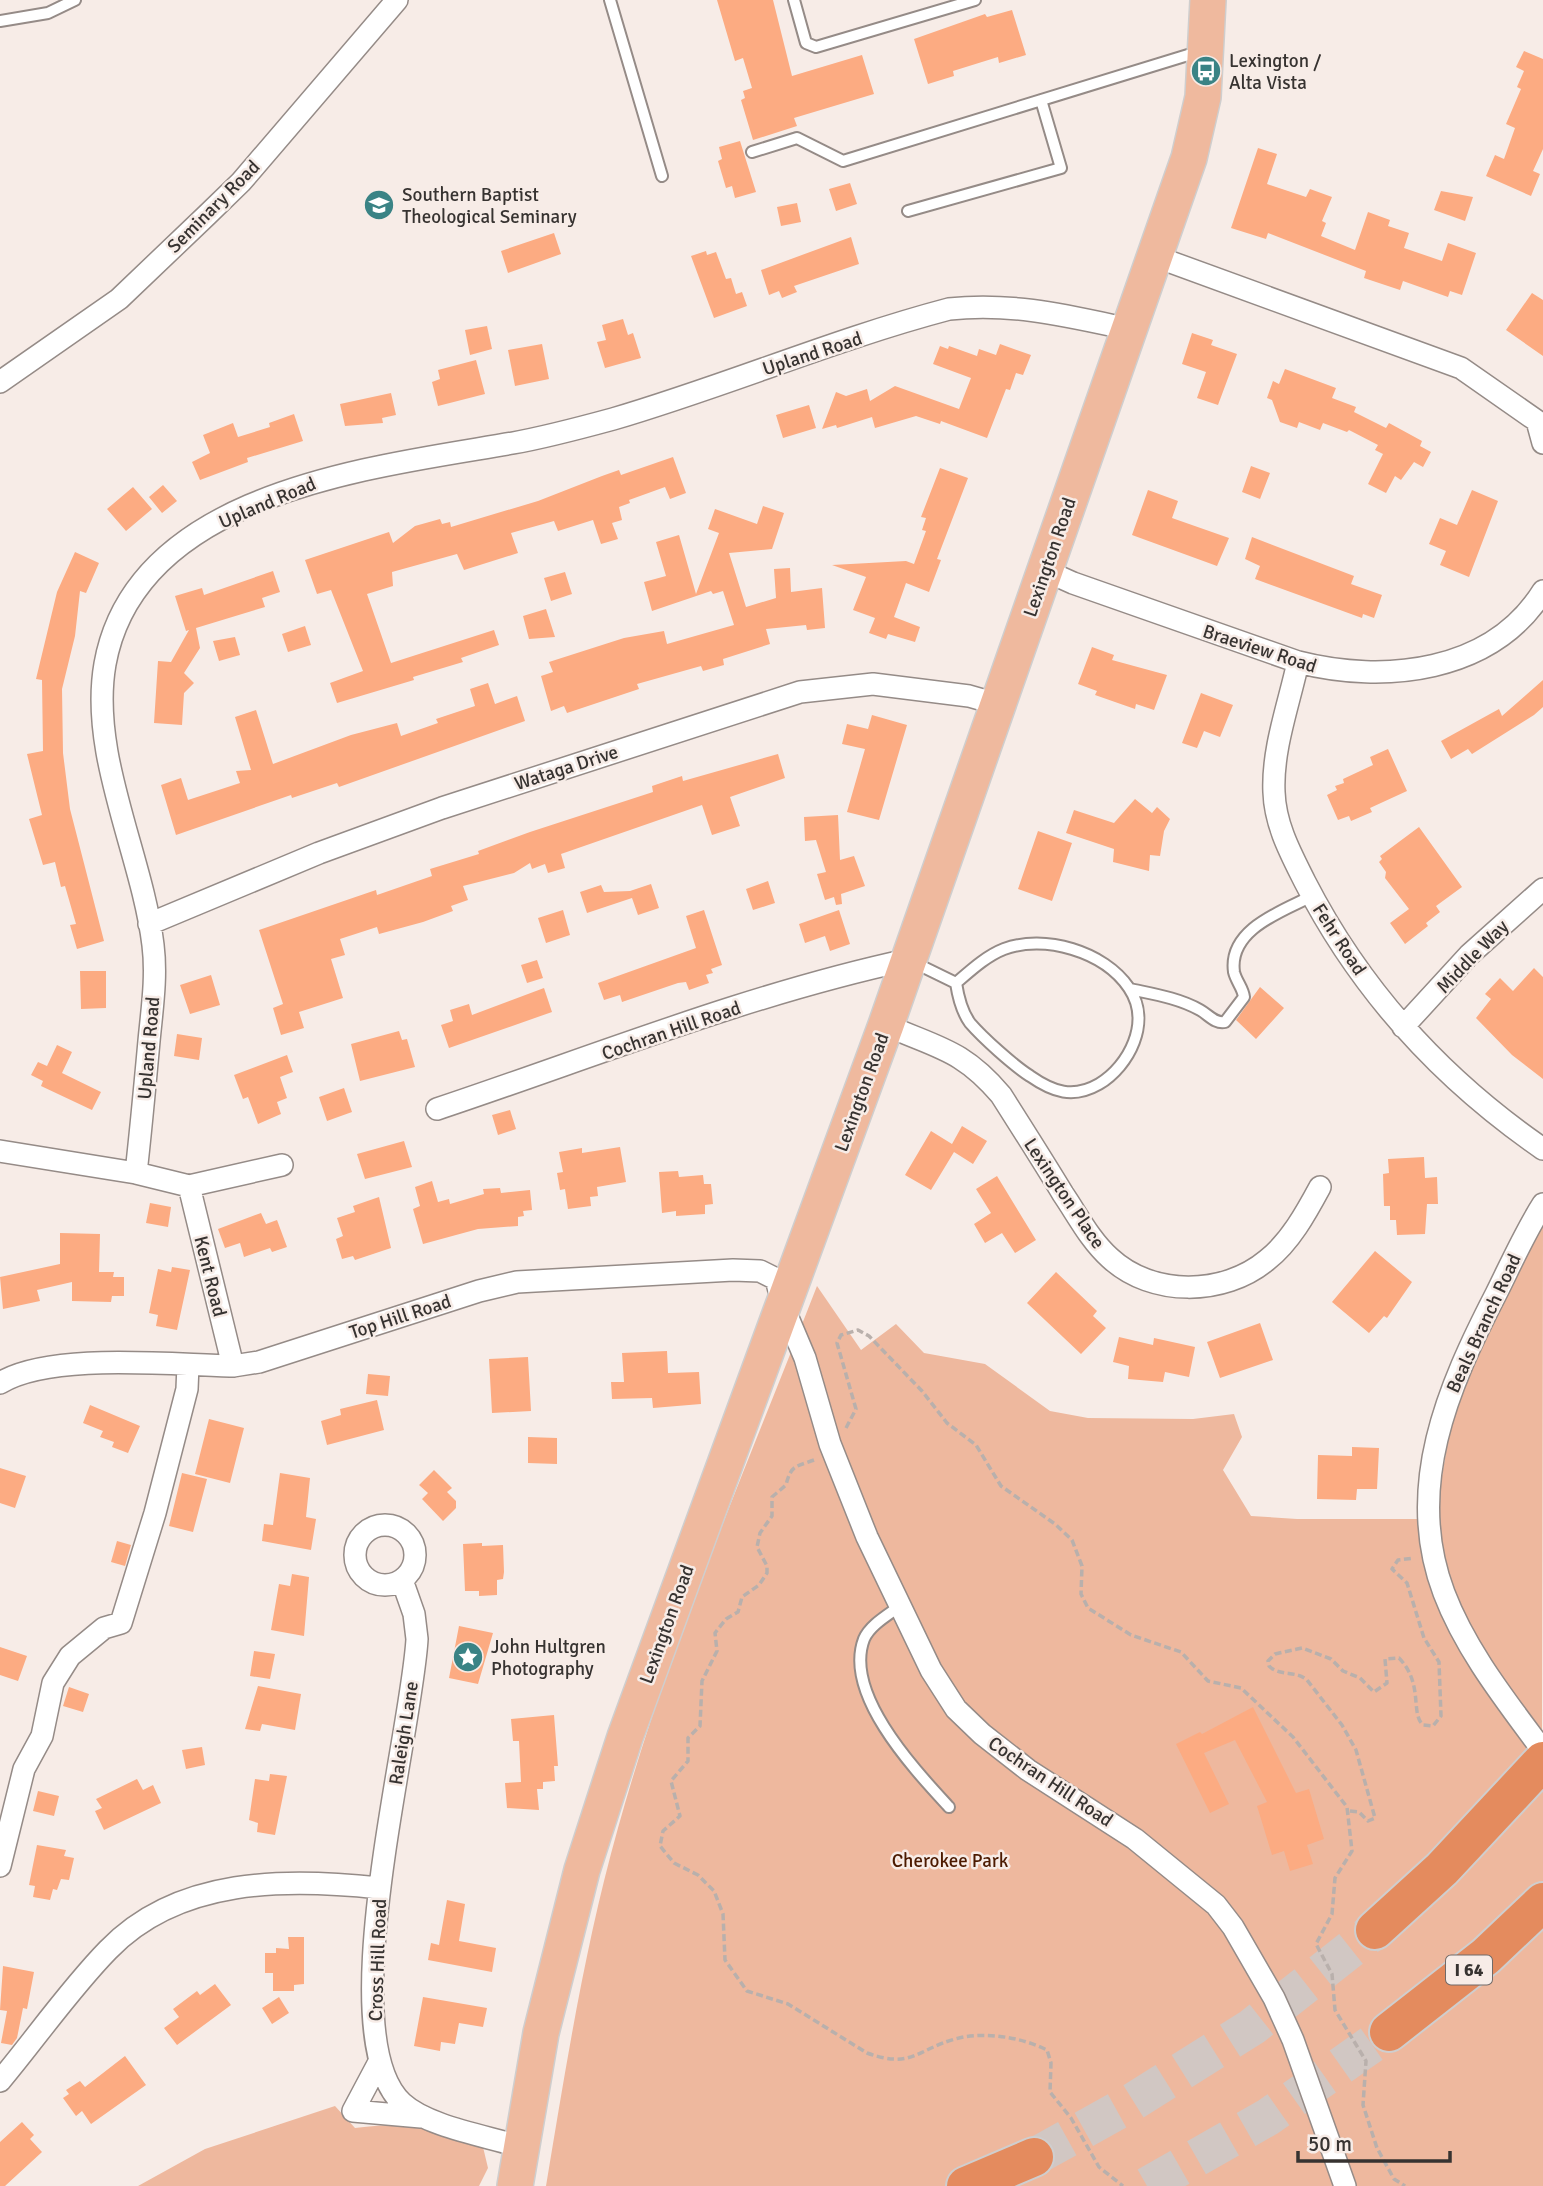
<svg xmlns="http://www.w3.org/2000/svg" width="1543" height="2186" font-family="Signika,sans-serif">
  <rect width="100%" height="100%" fill="#f7ece7"/>
  <path fill="#eeb89e" d="M1543,1225L1542,1730L1513,1694L1543,1756V2186H546C566,2066 585,1945 618,1828C669,1644 748,1464 817,1286L861,1350L896,1324L924,1353L985,1364L1050,1411L1088,1418L1193,1419L1234,1414L1242,1437L1223,1470L1251,1516L1297,1519H1428L1433,1528L1453,1412L1481,1342Z
    M335,2106L355,2128C402,2122 441,2122 483,2147L488,2168L479,2186H138L205,2149Z"/>
  <path fill="#fcab82" d="M717,0H773L792,76L862,55L874,94L794,118L797,126L753,140L741,100L745,98L743,91L752,88L743,58L735,61Z
    M1012,10L1026,55L999,63L998,57L953,71L954,76L928,84L914,39L985,14L987,17Z
    M1524,51L1543,59V149L1533,171L1540,174L1531,196L1486,176L1495,155L1504,159L1515,128L1506,124L1521,89L1517,87L1524,71L1516,67Z
    M740,141L756,192L735,198L732,186L726,188L718,161L722,159L719,147Z
    M1258,148L1277,154L1267,184L1306,197L1310,189L1332,197L1322,221L1326,223L1321,236L1355,250L1368,212L1390,220L1388,226L1409,233L1404,248L1442,261L1448,243L1476,253L1462,295L1450,291L1448,297L1403,281L1400,290L1364,278L1366,271L1268,233L1266,239L1231,228Z
    M850,183L857,204L836,211L829,189Z
    M1441,191L1473,197L1465,221L1434,210Z
    M797,203L801,222L781,226L777,207Z
    M554,233L561,254L508,273L501,251Z
    M851,237L859,264L794,286L797,292L782,298L779,291L769,295L761,270Z
    M706,251L707,255L716,252L726,279L731,278L736,294L742,292L747,306L714,318L691,256Z
    M1532,293L1543,300V356L1506,330Z
    M623,319L628,335L633,333L641,358L605,368L597,342L606,340L602,325Z
    M487,326L492,349L470,355L465,330Z
    M1192,333L1213,340L1211,345L1237,354L1218,405L1197,398L1206,372L1182,364Z
    M542,344L549,379L515,386L508,350Z
    M1000,344L1031,355L1023,375L1016,373L1010,390L1006,389L987,438L941,421L940,424L916,416L875,428L872,417L837,428L836,425L822,429L836,392L846,396L867,389L870,401L895,386L959,409L971,378L933,364L940,346L948,349L949,346L977,356L979,349L996,355Z
    M476,360L485,394L438,406L432,382L440,379L438,370Z
    M1285,369L1336,388L1332,398L1356,407L1354,412L1386,428L1389,423L1422,441L1420,446L1431,452L1423,467L1414,462L1401,480L1395,476L1386,493L1368,484L1383,454L1375,450L1378,445L1349,430L1347,432L1323,423L1320,430L1299,422L1297,428L1280,422L1272,400L1267,398L1273,381L1279,384Z
    M391,393L396,415L382,418L383,423L345,426L340,404Z
    M809,405L816,428L783,438L776,415Z
    M294,414L303,441L247,458L248,462L200,480L192,462L210,453L203,435L233,423L238,437L270,427L269,423Z
    M673,457L686,493L670,499L665,487L629,500L630,503L619,507L622,520L612,523L618,539L601,544L593,520L558,531L554,521L511,533L518,553L464,570L457,554L392,572L393,586L367,594L391,663L494,630L499,645L461,658L463,662L413,677L414,680L337,703L330,683L363,671L331,590L317,594L305,560L389,532L393,543L415,526L440,519L442,524L450,522L451,527L538,501L602,476L619,470L621,475Z
    M1251,466L1270,473L1260,499L1242,492Z
    M940,468L968,478L937,559L941,560L929,592L906,583L894,617L920,627L915,642L888,634L886,639L869,633L875,618L853,610L866,577L832,565L906,561L914,564L926,531L922,530L926,518L921,517Z
    M163,485L177,501L162,513L149,497Z
    M133,487L152,509L126,531L107,509Z
    M1148,490L1178,501L1172,518L1229,538L1217,566L1132,535Z
    M1472,490L1498,501L1469,577L1440,565L1446,551L1429,544L1440,518L1457,525Z
    M763,506L784,513L772,549L729,553L746,607L776,598L774,569L790,568L791,592L822,588L825,628L807,630L806,625L766,629L770,644L723,659L724,665L703,671L701,666L637,684L639,689L567,713L564,706L551,711L541,676L553,672L549,662L624,638L664,631L667,644L734,625L723,591L713,594L711,591L652,611L644,582L666,576L656,542L679,535L696,594L719,533L708,529L715,509L757,524Z
    M1252,537L1354,576L1351,584L1382,595L1374,618L1363,614L1362,618L1255,579L1260,566L1245,559Z
    M75,552L99,563L86,593L80,591L75,636L62,689L63,753L70,809L104,941L77,949L70,925L76,924L65,886L61,887L55,862L43,865L29,819L42,815L27,754L43,751L42,680L36,679L57,592Z
    M273,571L280,592L262,598L265,607L196,628L200,648L184,673L194,683L184,693L182,725L154,723L158,661L171,662L189,630L186,631L175,596L202,588L204,595Z
    M565,572L572,594L551,601L544,578Z
    M546,609L555,637L529,639L523,616Z
    M305,626L311,645L288,652L282,634Z
    M235,637L240,655L219,661L213,641Z
    M1092,647L1114,655L1112,660L1167,675L1154,710L1136,704L1135,709L1095,695L1097,691L1078,684Z
    M1543,680V707L1534,715L1472,754L1468,749L1451,759L1441,741L1499,709L1502,716Z
    M488,683L495,704L517,696L525,721L339,787L337,783L292,798L291,795L176,835L161,785L181,778L188,800L240,783L236,771L251,770L235,717L256,710L273,764L351,735L397,723L401,736L438,723L436,719L475,706L470,689Z
    M1201,693L1233,705L1220,737L1204,731L1197,748L1182,743Z
    M872,715L907,725L879,820L847,812L865,749L842,744L847,724L868,729Z
    M1388,749L1407,791L1370,808L1372,812L1351,821L1349,816L1338,820L1327,795L1337,790L1335,786L1344,783L1343,779L1373,765L1370,757Z
    M778,754L785,778L730,797L740,826L712,835L702,805L561,854L565,868L548,873L545,864L532,869L530,863L514,873L463,886L468,900L451,906L453,911L423,922L379,934L377,927L340,939L345,955L331,959L343,998L299,1012L304,1028L281,1035L273,1008L283,1004L259,930L376,890L377,895L432,876L430,869L479,854L478,851L530,832L653,792L652,786L682,776L683,781Z
    M1135,799L1152,813L1157,807L1170,819L1164,831L1160,856L1150,855L1149,871L1113,862L1114,849L1066,833L1074,810L1114,823Z
    M838,815L840,860L854,856L865,886L841,894L842,904L836,905L834,897L825,900L817,874L826,872L816,840L805,841L804,817Z
    M1419,827L1462,887L1436,906L1440,912L1426,923L1428,926L1405,944L1390,923L1409,909L1385,878L1386,872L1379,862L1382,859L1380,856Z
    M1038,831L1072,843L1052,901L1018,889Z
    M768,881L775,903L753,910L746,889Z
    M651,884L659,908L638,915L632,898L587,913L580,892L601,885L604,892L630,891Z
    M563,910L570,935L546,943L538,918Z
    M704,910L722,965L711,969L713,973L706,975L709,983L689,990L686,982L678,983L622,1002L620,995L604,1000L598,983L696,948L686,916Z
    M839,910L850,944L830,951L825,936L805,943L799,924Z
    M537,960L543,978L527,983L521,965Z
    M1534,968L1543,977V1079L1512,1055L1476,1018L1491,999L1485,994L1500,978L1513,991Z
    M80,971H106V1008L81,1009Z
    M211,975L220,1005L190,1014L180,985Z
    M1260,987L1284,1008L1256,1039L1236,1020Z
    M544,988L552,1012L449,1048L441,1025L453,1021L450,1010L469,1004L472,1015Z
    M399,1031L402,1040L407,1039L415,1067L360,1081L351,1044Z
    M177,1034L202,1038L199,1060L174,1056Z
    M57,1045L72,1052L62,1073L101,1092L92,1110L41,1086L43,1081L31,1075L38,1062L47,1066Z
    M287,1055L293,1072L280,1077L287,1098L277,1102L281,1114L258,1124L248,1097L243,1099L234,1075Z
    M344,1088L352,1112L327,1121L319,1097Z
    M510,1110L516,1129L498,1135L492,1115Z
    M962,1126L987,1141L973,1164L954,1152L931,1190L905,1175L931,1131L952,1144Z
    M404,1141L412,1167L365,1179L357,1154Z
    M620,1147L626,1182L597,1187L598,1196L590,1197L591,1206L568,1209L565,1189L560,1190L557,1173L563,1172L559,1152L582,1148V1153Z
    M1424,1157L1425,1178L1437,1177L1438,1204H1427L1425,1234L1397,1235L1396,1220H1390V1206H1384L1383,1174L1389,1173L1388,1159Z
    M678,1171L679,1177L703,1175L704,1184H711L713,1204L705,1205V1214L676,1216V1211L662,1213L659,1172Z
    M997,1176L1036,1240L1015,1253L1002,1233L985,1243L974,1224L991,1213L976,1189Z
    M432,1181L438,1202L449,1199L450,1204L484,1194L483,1189L500,1188L501,1193L530,1190L532,1210L523,1211L524,1216L518,1217V1226L478,1229L423,1244L413,1209L420,1206L415,1187Z
    M379,1197L391,1248L355,1260L353,1256L342,1259L336,1239L343,1236L337,1218L355,1212L353,1206Z
    M150,1203L171,1207L168,1227L146,1223Z
    M261,1213L266,1224L277,1220L287,1247L272,1252L270,1248L244,1257L240,1243L225,1248L218,1229Z
    M60,1233L100,1234L99,1272H114L113,1277H124V1296H112L111,1302L72,1301V1282L37,1290L40,1301L3,1309L0,1277L60,1264Z
    M1375,1251L1412,1282L1387,1318L1384,1316L1369,1333L1332,1302Z
    M172,1267L190,1270L177,1330L156,1326L158,1315L149,1313L158,1269L171,1272Z
    M1056,1272L1097,1311L1093,1316L1106,1328L1081,1354L1027,1303Z
    M1260,1323L1273,1360L1220,1378L1207,1342Z
    M1119,1337L1153,1345L1154,1338L1195,1347L1189,1377L1165,1372L1163,1382L1128,1379L1129,1366L1113,1362Z
    M667,1351L668,1373L699,1372L701,1404L653,1408L652,1398L612,1399L611,1382H624L622,1353Z
    M528,1357L531,1411L492,1413L489,1359Z
    M368,1374L390,1376L388,1396L366,1394Z
    M377,1400L384,1430L327,1445L321,1421L341,1415L340,1409Z
    M90,1405L140,1426L128,1453L112,1447L114,1442L100,1437L103,1431L83,1423Z
    M209,1419L244,1428L230,1483L195,1474Z
    M528,1437L557,1438V1464L528,1463Z
    M1352,1447L1379,1448L1377,1489H1357L1356,1500L1317,1499L1318,1455L1352,1456Z
    M0,1468L26,1476L15,1508L0,1503Z
    M434,1470L452,1488L447,1492L456,1501V1508L443,1521L422,1499L428,1493L419,1485Z
    M182,1473L207,1479L193,1532L169,1526Z
    M280,1473L310,1478L306,1517L316,1519L311,1550L262,1541L264,1524L273,1525Z
    M117,1541L131,1545L125,1566L111,1562Z
    M482,1543V1546L503,1545L504,1572L503,1579L497,1580V1595L479,1596V1591H465L463,1544Z
    M292,1574L309,1577L304,1636L271,1630L279,1584L290,1586Z
    M459,1626L493,1633L478,1684L449,1678Z
    M0,1647L27,1656L18,1681L0,1675Z
    M254,1651L275,1654L270,1679L250,1676Z
    M258,1686L301,1694L295,1730L262,1724L260,1731L245,1729Z
    M69,1687L89,1694L83,1712L63,1706Z
    M1253,1707L1296,1793L1309,1789L1324,1839L1307,1845L1313,1864L1290,1871L1284,1851L1272,1855L1257,1806L1267,1802L1235,1740L1204,1753L1229,1804L1210,1813L1176,1744L1200,1732L1202,1734Z
    M554,1715L558,1766H554L555,1781L543,1782V1789H537L539,1810L507,1808L505,1783L521,1782L519,1741H513L511,1719Z
    M202,1747L205,1765L186,1769L182,1750Z
    M270,1774L287,1776L275,1835L257,1832L258,1823L249,1820L255,1779L269,1781Z
    M137,1779L143,1790L153,1785L161,1803L104,1830L95,1811L102,1808L96,1799Z
    M38,1791L59,1796L54,1816L33,1811Z
    M37,1845L66,1850L64,1856L74,1858L69,1880L61,1879L57,1890L53,1889L50,1900L33,1897L35,1886L29,1885Z
    M447,1900L465,1904L459,1941L496,1948L492,1972L428,1960L431,1943L439,1945Z
    M288,1937H304V1984L294,1985V1991H273V1973H265V1953H276V1948L289,1949Z
    M3,1966L34,1972L27,2009L23,2008L17,2038L12,2045L1,2043L7,2011L0,2010Z
    M215,1984L231,2005L177,2045L164,2028L179,2017L173,2009L197,1991L200,1995Z
    M279,1997L289,2013L272,2024L262,2008Z
    M423,1997L487,2008L483,2027L459,2023L455,2044L441,2042L440,2051L414,2046Z
    M125,2056L146,2085L91,2124L82,2111L76,2116L63,2098L69,2094L66,2090L80,2081L85,2087Z
    M22,2122L34,2135L30,2139L42,2152L5,2186H0V2142Z"/>
  <g fill="none" stroke-linecap="round" stroke-linejoin="round">
    <path stroke="#d1c7c3" stroke-width="38" stroke-dasharray="38 19" stroke-linecap="butt" d="M1034,2157L1126,2106L1252,2027L1375,1930
      M1147,2186L1268,2117L1389,2032"/>
    <g stroke="#958b87" stroke-width="14">
      <path id="lane" d="M610,0L662,176
        M794,0L806,43L816,47L975,0
        M0,21L48,13L75,0
        M752,152L797,138L843,161L1201,51
        M908,211L1061,168L1041,100
        M913,962L956,983C958,996 962,1012 970,1023C983,1038 1013,1065 1030,1076C1053,1092 1073,1099 1099,1084C1129,1066 1152,1022 1129,988C1104,951 1044,934 1004,949C986,956 970,971 956,983
        M1130,989C1153,994 1179,998 1200,1010C1209,1015 1215,1024 1225,1022L1244,997C1243,988 1236,981 1234,972C1228,929 1283,911 1312,896
        M900,1606C888,1615 870,1625 864,1639C843,1694 915,1770 949,1807"/>
    </g>
    <g stroke="#958b87" stroke-width="24">
      <path id="street" d="M1154,256L1461,368L1537,421L1543,443
        M0,382L119,299L207,215L241,182L397,0
        M1044,570L1073,583L1298,662C1384,684 1492,673 1543,591
        M1298,662C1289,704 1272,749 1274,792C1275,825 1291,854 1305,882C1361,991 1443,1080 1543,1149
        M149,924L319,853L442,808L800,692L873,684L969,696L997,704
        M886,1025C937,1048 962,1049 1001,1095C1022,1128 1043,1161 1063,1194C1078,1216 1090,1240 1110,1258C1152,1297 1224,1296 1267,1260C1290,1242 1306,1213 1320,1187
        M1403,1027L1469,955L1543,889
        M437,1109C593,1057 746,995 907,960
        M0,1151L136,1173L189,1186L282,1165
        M136,1173C141,1129 145,1085 149,1041C152,1009 157,977 153,945C142,854 89,755 105,664C136,491 375,467 513,443C547,437 580,428 613,419C726,386 835,339 949,309C1012,302 1068,316 1129,329
        M189,1186L233,1366
        M1543,1204C1525,1232 1511,1264 1496,1294C1448,1387 1404,1488 1444,1593C1466,1651 1507,1702 1543,1751
        M0,1383C51,1352 171,1365 233,1366L259,1362L479,1291L517,1282L733,1270L760,1271L776,1279L783,1306L805,1358L830,1444L867,1537L931,1670L956,1709L982,1734L1028,1770L1135,1839L1216,1905L1233,1927L1274,1998L1293,2040L1345,2186
        M355 1555a30 30 0 1 1 60 0a30 30 0 1 1-60 0Z
        M402,1580L414,1614L417,1639C412,1735 330,2035 402,2103C428,2127 487,2136 521,2147
        M0,1866L24,1769L42,1736L53,1683L70,1656L104,1628L121,1623L155,1513L187,1389L188,1365
        M379,2062L353,2111L421,2117
        M0,2081C36,2038 69,1990 108,1950C178,1877 287,1878 379,1888"/>
    </g>
    <g stroke="#cfcece" stroke-width="38">
      <path id="primary" d="M515,2186L541,2033L582,1870L625,1737L886,1025L1189,158L1203,97L1208,0"/>
    </g>
    <g stroke="#cfcece" stroke-width="42">
      <path id="highway" d="M1375,1930L1442,1869L1543,1761
        M1389,2032L1486,1956L1543,1902
        M966,2186L1034,2157"/>
    </g>
    <path stroke="#b9b0ac" stroke-width="3.5" stroke-dasharray="7 3.5" stroke-linecap="butt" d="M846,1428L856,1409L837,1343L841,1335L858,1330L869,1336L922,1391L947,1423L976,1445L1001,1486L1055,1524L1072,1540L1082,1566L1081,1594L1088,1608L1131,1635L1181,1652L1208,1681L1241,1688L1293,1737L1347,1807L1352,1851L1335,1878L1332,1914L1316,1944L1332,1974L1335,2010L1366,2061L1363,2105L1377,2148L1394,2179L1405,2186
      M814,1460C795,1467 791,1465 786,1485L772,1497V1516L760,1533L757,1547L767,1566V1573L759,1585L742,1597L738,1612L726,1619L715,1633L717,1651L702,1681L700,1726L688,1738V1761L671,1781L680,1816L663,1831L660,1846L674,1863L698,1875L714,1891L723,1914L725,1960L747,1991L788,2004L867,2053C912,2069 916,2050 955,2039C983,2031 1021,2037 1047,2050L1051,2063L1050,2092L1071,2118L1099,2167L1123,2186
      M1350,1811L1359,1812L1368,1821L1375,1818L1356,1750L1342,1725L1307,1680C1296,1670 1280,1677 1269,1666L1268,1661L1275,1654L1302,1648L1331,1659L1343,1671L1360,1678L1374,1692L1387,1683L1385,1659L1399,1658C1424,1684 1410,1713 1423,1725L1433,1726L1441,1716L1439,1662L1424,1638L1407,1583L1392,1569L1398,1560L1414,1558"/>
    <use href="#lane" stroke="#fff" stroke-width="10"/>
    <use href="#street" stroke="#fff" stroke-width="21"/>
    <use href="#primary" stroke="#efb99e" stroke-width="35"/>
    <use href="#highway" stroke="#e48b5e" stroke-width="38"/>
  </g>
  <defs>
    <g id="bus-disc" transform="scale(1.575)"><circle r="9.5" fill="#3a8385" stroke="#f7ece7"/><path d="M-5-6H5V4H4V6H2V4H-2V6H-4V4H-5ZM-3.5-4V0h7V-4ZM-3.5 1.2v1.5H-2V1.2ZM2 1.2v1.5H3.5V1.2Z" fill="#fff"/></g>
    <g id="university-disc" transform="scale(1.575)"><circle r="9.5" fill="#3a8385" stroke="#f7ece7"/><path d="M0-5L7-2L0 1L-7-2ZM-4 1L0 2.5L4 1V4Q0 6-4 4Z" fill="#fff"/></g>
    <g id="sight-disc" transform="scale(1.575)"><circle r="9.5" fill="#3a8385" stroke="#f7ece7"/><path d="M0-6L1.8-2.2L6-1.7L2.9 1.2L3.7 5.4L0 3.3L-3.7 5.4L-2.9 1.2L-6-1.7L-1.8-2.2Z" fill="#fff"/></g>
  </defs>
  <g fill-rule="evenodd">
    <use href="#bus-disc" x="1206" y="71"/>
    <use href="#university-disc" x="379" y="205"/>
    <use href="#sight-disc" x="468" y="1657"/>
  </g>
  <g text-anchor="middle" stroke-width="5" stroke-linejoin="round" paint-order="stroke">
    <rect fill="#f7ece7" stroke="#716a68" stroke-width="2" x="1446" y="1955.5" width="46" height="29" rx="5"/>
    <g font-size="18" font-weight="bold" fill="#373331">
      <text x="1469" y="1976">I 64</text>
    </g>
    <g font-size="19" fill="#373331" stroke="#f7ece7" text-anchor="start">
      <text x="1229" y="67">Lexington /<tspan x="1229" dy="22">Alta Vista</tspan></text>
      <text x="402" y="201">Southern Baptist<tspan x="402" dy="22">Theological Seminary</tspan></text>
      <text x="491" y="1653">John Hultgren<tspan x="491" dy="22">Photography</tspan></text>
    </g>
    <g font-size="19" fill="#373331" stroke="#f7ece7">
      <text transform="translate(213 206) rotate(-45)" y="7">Seminary Road</text>
      <text transform="translate(812 353) rotate(-18)" y="7">Upland Road</text>
      <text transform="translate(267 502) rotate(-23)" y="7">Upland Road</text>
      <text transform="translate(1049 557) rotate(-71)" y="7">Lexington Road</text>
      <text transform="translate(1260 648) rotate(18)" y="7">Braeview Road</text>
      <text transform="translate(566 767) rotate(-18)" y="7">Wataga Drive</text>
      <text transform="translate(1340 939) rotate(57)" y="7">Fehr Road</text>
      <text transform="translate(1472 956) rotate(-46)" y="7">Middle Way</text>
      <text transform="translate(671 1030) rotate(-19)" y="7">Cochran Hill Road</text>
      <text transform="translate(148 1048) rotate(-85)" y="7">Upland Road</text>
      <text transform="translate(861 1092) rotate(-70)" y="7">Lexington Road</text>
      <text transform="translate(1065 1193) rotate(56)" y="7">Lexington Place</text>
      <text transform="translate(211 1276) rotate(76)" y="7">Kent Road</text>
      <text transform="translate(400 1316) rotate(-18)" y="7">Top Hill Road</text>
      <text transform="translate(1483 1323) rotate(-65)" y="7">Beals Branch Road</text>
      <text transform="translate(666 1624) rotate(-70)" y="7">Lexington Road</text>
      <text transform="translate(403 1733) rotate(-81)" y="7">Raleigh Lane</text>
      <text transform="translate(1051 1781) rotate(34)" y="7">Cochran Hill Road</text>
      <text transform="translate(377 1960) rotate(-88)" y="7">Cross Hill Road</text>
    </g>
    <g font-size="19" fill="#4c1a00" stroke="#f7ece7">
      <text x="950" y="1867">Cherokee Park</text>
    </g>
  </g>
  <path d="M1298 2151v10h152v-10" fill="none" stroke="#373331" stroke-width="3.5"/>
  <text x="1308" y="2151" font-size="21" fill="#373331" stroke="#f7ece7" stroke-width="5" paint-order="stroke">50 m</text>
</svg>
